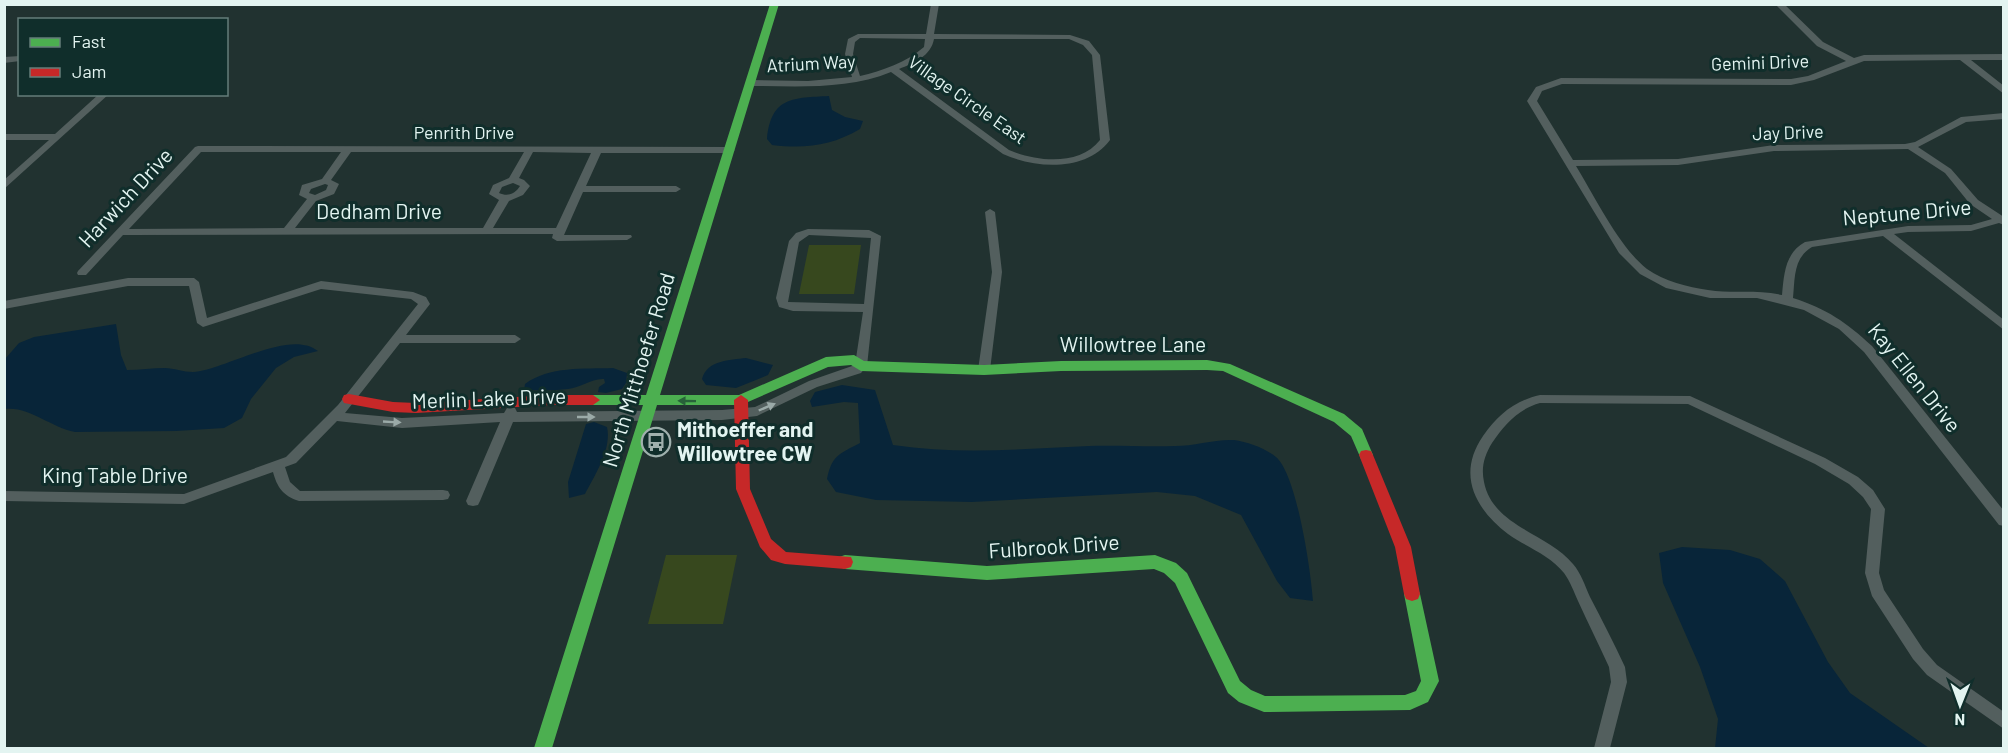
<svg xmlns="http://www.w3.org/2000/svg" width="2008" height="753" font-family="Barlow,sans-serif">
  <rect width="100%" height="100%" fill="#213230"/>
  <path fill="#37481e" d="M809,245H861L854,294H799Z
    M666,555H737L723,624H648Z"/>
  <path fill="#082539" d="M829,96L832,110L845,117L863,121L860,129C831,146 805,149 772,145L767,139C771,96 794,98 829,96Z
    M116,324L121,355L127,370C140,370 152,368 165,368C174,368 183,372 193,372C225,370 290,328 318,351L294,357L276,368L251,399L242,418L224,428L176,431L75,432C50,427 29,406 5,409V359L19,343L34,337Z
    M746,358L773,365L768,375L736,388L706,385L702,379C707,360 730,360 746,358Z
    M613,368L627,373L626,383L622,389L606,393L598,392L599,387L605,383L604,379C592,378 580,388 568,389C553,391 538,390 524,390L525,384C549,366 584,369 613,368Z
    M842,385L875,390L893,445C958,455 1023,449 1089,446C1117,445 1146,447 1175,446C1194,446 1215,439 1234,440C1248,442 1265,448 1276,457C1297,475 1311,572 1313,601L1290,598L1277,581L1241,515L1195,496L1157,492L972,502L876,500L836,492L827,479C832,455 839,454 860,443L858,403L844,402L812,407L810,401L815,392Z
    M594,422L607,427C612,449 595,475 585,494L569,498L568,482L586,424Z
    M1682,547L1730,550L1760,559L1785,581L1828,662L1850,693L1929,748H1715L1718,719L1700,667L1663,583L1659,553Z"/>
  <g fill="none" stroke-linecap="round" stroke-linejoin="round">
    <path fill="#535f5e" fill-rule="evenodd" d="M931,4H939L934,34L1070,35L1089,41L1100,55L1110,140C1086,172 1036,169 1003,154L891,72C848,90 798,86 751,86L747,83L751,80L808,81L852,77L845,54L848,39L858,34H926ZM860,38L925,39L924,47C907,62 882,71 860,76L853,54L855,42ZM934,39H1069L1083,45L1092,55L1100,140C1080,166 1037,162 1009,150L899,69C914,63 931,56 934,39Z
      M1775,4H1784L1823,42L1854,58L1864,55L2004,54V60H1971L2004,86V94L1960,60L1864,61L1814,80L1791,85L1562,84L1542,91L1537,101L1573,160L1678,159L1774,145L1905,144L1915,142L1961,117L2004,113V119L1966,122L1918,147L1951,169L1978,200L2004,217V225L1999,223L1971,231L1908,232L1894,234L2004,320V330L1883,236L1812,247C1793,258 1795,279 1793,298C1827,309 1846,322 1872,346L2004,511V526L1999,525L1864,352L1839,329L1804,310L1757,298H1710L1666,288L1640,274L1619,253L1527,101L1536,87L1561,78L1791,79L1808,76L1846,61L1817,46ZM1908,149L1945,173L1970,204L1992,219L1971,225L1908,226L1805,242C1785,253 1784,274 1782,295C1756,289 1733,294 1708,290C1688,287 1664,281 1647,269C1619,247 1595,197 1576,166L1678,165L1774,151Z
      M20,56V61L4,63V57Z
      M99,94H109L4,189V180L49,140H4V134H55Z
      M198,146L730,147L735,150L730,153H601L586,186H676L681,189L676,192H583L564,235H631L632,237L627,240L557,241L552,238L553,234L123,235L86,275H78L77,273L78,271L195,147ZM201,152H341L322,179L302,185L299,195L307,199L284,228L129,229ZM351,152H524L509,178L493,185L489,194L499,200L483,228H295L316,201L334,194L339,184L331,180ZM533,152L591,153L556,228H493L509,201L523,195L530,186L524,180L519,178ZM513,183L520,186C515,194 508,197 499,193L502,187ZM325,184L328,185L326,190L315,195L309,193L311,189Z
      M990,209L995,212L1002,272L990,370L984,374L978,370L992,272L985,212Z
      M808,229L869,230L881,236L867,366L861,373L817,387L757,416L722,420L513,422L480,501L478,505L473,506L468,505L466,501L500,422L402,428L337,421L296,463L285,467L290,482L300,491L443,490L448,491L450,495L448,499L443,500L299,501C283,496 277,487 273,472L184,504L4,501V491L184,494L286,457L338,405L418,304L411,299L321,289L203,327L197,323L189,286H128L4,309V301L128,278H194L199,282L207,318L321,281L413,292L426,297L430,304L406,335H515L521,339L515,343H400L345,413L402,418L504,413L507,408H515L517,412L722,410L755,407L809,381L855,365L863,312L793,311L779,307L776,298L789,241L796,233ZM809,235L871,238L864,304L788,302L799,242Z
      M1540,395L1690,396L1825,458L1858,477L1873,490L1885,509L1879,573L1884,590L1923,649L1937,665L2004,712V729L1927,675L1913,659L1872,596L1865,573L1871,509L1863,497L1849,484L1815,464L1688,404L1540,403C1518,409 1504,425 1492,443C1484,456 1481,468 1484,482C1493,527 1548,533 1573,564C1581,573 1585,586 1590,597C1602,620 1614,643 1625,667L1627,682L1610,748H1594L1611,682L1609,667C1599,645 1588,623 1578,601C1574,592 1570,581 1564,573C1550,555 1526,547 1508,534C1474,508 1457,474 1483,436C1498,415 1514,401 1540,395Z"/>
    <path fill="#4caf50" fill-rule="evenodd" d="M770,4H779L660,395H739L826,357L854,355L864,361L984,365L1061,361L1207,360L1230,364L1344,414L1362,429L1373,455L1371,459H1361L1351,436L1334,422L1223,371L1207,370L1061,371L984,375L861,371L851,365L828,367L741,405H657L552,748H534L643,405H593L586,400L593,395H646Z
      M845,555L987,566L1155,555L1176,563L1187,573L1240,681L1251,690L1265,696L1405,695L1416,691L1421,681L1404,594L1406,589L1412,587L1418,589L1420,594L1439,681L1428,702L1410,710L1264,712L1239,702L1228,693L1175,583L1164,573L1154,569L987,580L845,569L839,567L837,562L839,557Z"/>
    <path fill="#c62828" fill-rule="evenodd" d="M349,394L393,402L416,403L550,395H593L600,400L593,405H550L416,413L393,412L344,403L342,399L344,395Z
      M741,395L748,400L750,489L771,539L786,552L851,557L853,562L851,567L845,569L785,564L771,560L760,547L736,489L734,400Z
      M1366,450L1371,451L1373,455L1411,547L1420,594L1418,599L1412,601L1406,599L1404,594L1395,547L1359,455L1361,451Z"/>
  </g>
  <defs><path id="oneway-solid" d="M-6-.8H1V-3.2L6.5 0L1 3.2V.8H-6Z" transform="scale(1.5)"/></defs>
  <use fill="#28623a" href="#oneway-solid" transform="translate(687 401) rotate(-179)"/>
  <g fill="#9baaa8">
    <use href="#oneway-solid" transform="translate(767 407) rotate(-23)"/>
    <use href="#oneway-solid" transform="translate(586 417)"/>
    <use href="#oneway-solid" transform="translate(392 422) rotate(3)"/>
  </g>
  <defs>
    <g id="bus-ring" transform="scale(1.5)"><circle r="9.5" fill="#102e2b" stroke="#9fb0ad" stroke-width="1.5"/><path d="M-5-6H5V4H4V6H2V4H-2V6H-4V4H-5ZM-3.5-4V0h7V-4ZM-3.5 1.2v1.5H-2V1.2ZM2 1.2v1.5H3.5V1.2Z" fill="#9fb0ad"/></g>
  </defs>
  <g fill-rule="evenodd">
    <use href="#bus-ring" x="656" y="442"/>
  </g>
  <g text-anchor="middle" stroke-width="6" stroke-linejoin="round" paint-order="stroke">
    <g font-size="18" fill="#e3f4f1" stroke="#102e2b">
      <text transform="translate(1760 63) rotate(-2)" y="6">Gemini Drive</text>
      <text transform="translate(811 64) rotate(-3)" y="6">Atrium Way</text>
      <text transform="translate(967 100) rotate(35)" y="6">Village Circle East</text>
      <text x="464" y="139">Penrith Drive</text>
      <text transform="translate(1788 133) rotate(-2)" y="6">Jay Drive</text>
    </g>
    <g font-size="21" fill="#e3f4f1" stroke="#102e2b">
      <text transform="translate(126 198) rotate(-47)" y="7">Harwich Drive</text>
      <text x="379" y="219">Dedham Drive</text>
      <text transform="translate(1907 213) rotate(-5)" y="7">Neptune Drive</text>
      <text x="1133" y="352">Willowtree Lane</text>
      <text transform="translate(639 370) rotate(-73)" y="7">North Mitthoefer Road</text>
      <text transform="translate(1914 378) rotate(51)" y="7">Kay Ellen Drive</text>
      <text transform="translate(489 399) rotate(-2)" y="7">Merlin Lake Drive</text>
      <text x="115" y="483">King Table Drive</text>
      <text transform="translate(1054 547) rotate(-4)" y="7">Fulbrook Drive</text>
    </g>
    <g font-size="21" font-weight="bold" fill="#e3f4f1" stroke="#102e2b" text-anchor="start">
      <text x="677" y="437">Mithoeffer and<tspan x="677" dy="24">Willowtree CW</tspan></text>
    </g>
  </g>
  <rect width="2008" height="753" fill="none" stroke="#e3f4f1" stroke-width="12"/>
  <rect x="18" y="18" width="210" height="78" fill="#102e2b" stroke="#647d7a" stroke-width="1.5"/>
  <rect x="30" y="38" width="30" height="9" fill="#4caf50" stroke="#647d7a" stroke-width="1.5"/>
  <text x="72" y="48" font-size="18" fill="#e3f4f1">Fast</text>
  <rect x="30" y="68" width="30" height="9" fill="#c62828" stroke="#647d7a" stroke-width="1.5"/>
  <text x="72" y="78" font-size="18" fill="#e3f4f1">Jam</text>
  <g transform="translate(1960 705) rotate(181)" stroke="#102e2b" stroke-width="4.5" paint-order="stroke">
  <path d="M0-4.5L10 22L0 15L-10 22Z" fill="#e3f4f1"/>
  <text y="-9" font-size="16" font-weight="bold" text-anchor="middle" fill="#e3f4f1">N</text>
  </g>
</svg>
